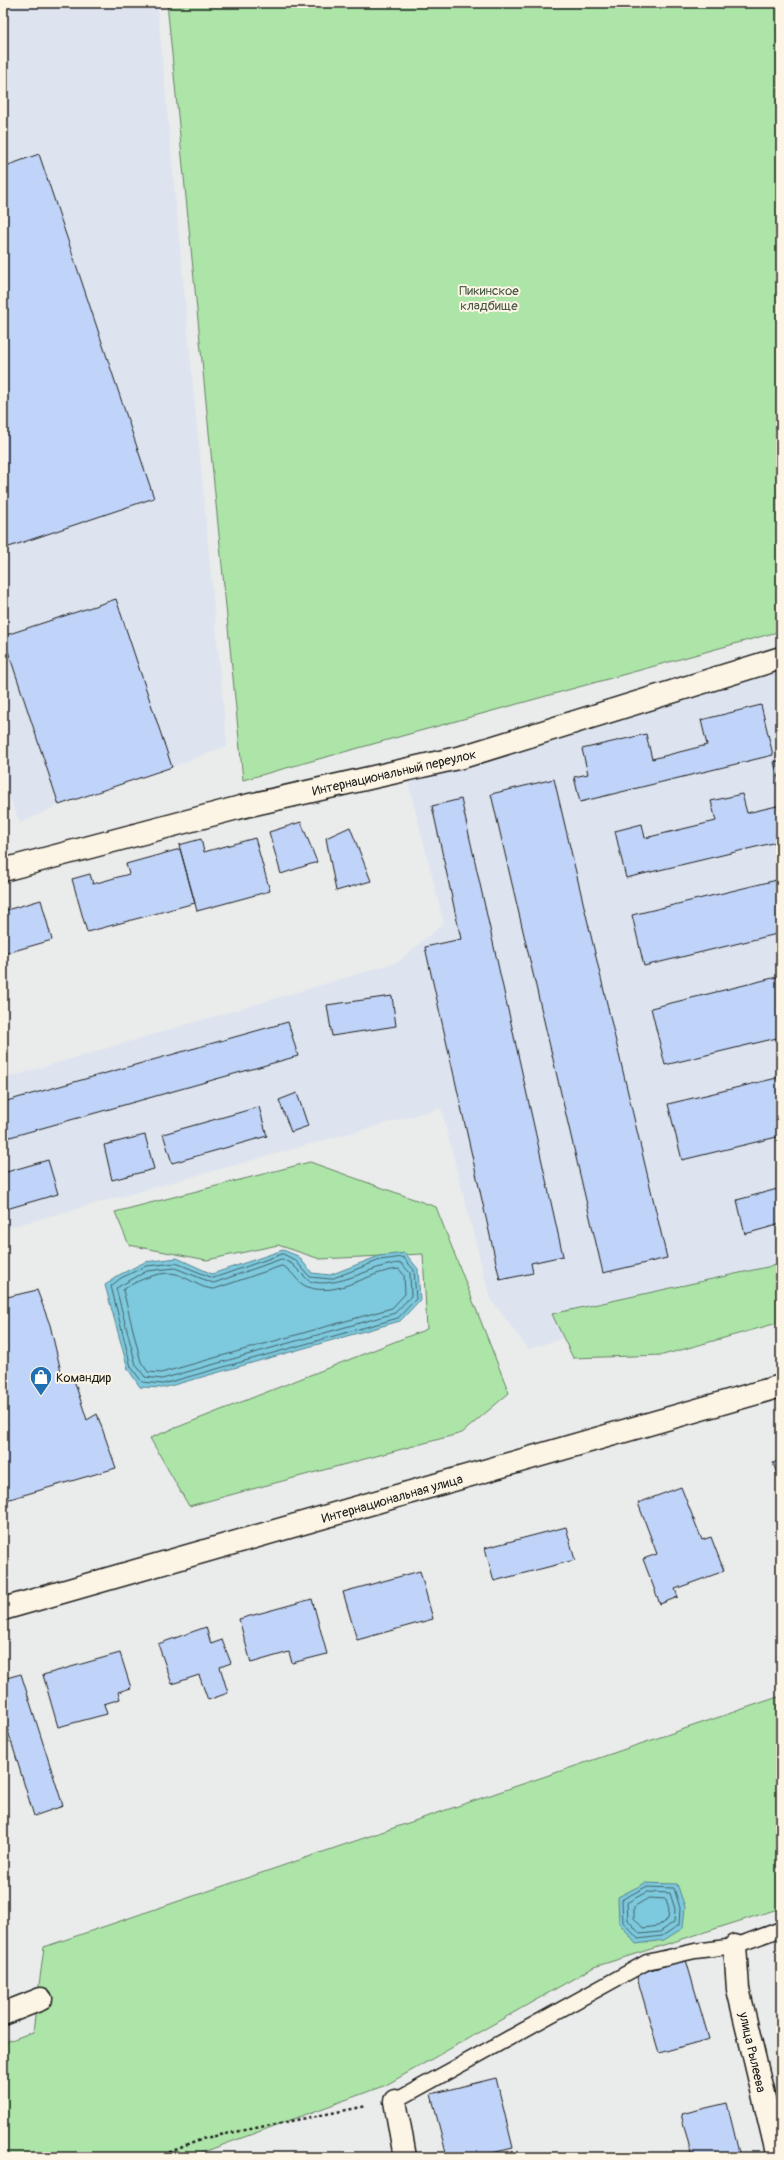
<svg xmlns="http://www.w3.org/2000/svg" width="784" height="2160" font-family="Pangolin,sans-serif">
  <rect width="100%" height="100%" fill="#eaebeb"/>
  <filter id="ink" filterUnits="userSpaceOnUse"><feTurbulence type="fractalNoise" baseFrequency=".025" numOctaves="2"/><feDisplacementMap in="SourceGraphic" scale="8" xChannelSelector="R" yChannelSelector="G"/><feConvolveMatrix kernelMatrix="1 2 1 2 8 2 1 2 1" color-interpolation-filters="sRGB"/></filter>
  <g filter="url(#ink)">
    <path fill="#dde4ef" d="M3,3H157L227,746L172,767L59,805L20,823L3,781Z
      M781,658V1271L528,1349L490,1298L441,1108L3,1229V1079L398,962L444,923L405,770Z"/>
    <path fill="#ade5a9" stroke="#648062" d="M167,3H781V631L243,780Z
      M310,1162L436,1207L509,1393L462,1433L189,1506L150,1438L427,1329L423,1254L320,1259L278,1245L207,1260L129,1245L115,1212Z
      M781,1264V1322L663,1355L573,1358L552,1314Z
      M781,1696V1908L594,1967L386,2085L190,2157H3V2043L33,2032L44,1947Z"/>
    <path fill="#7dc9dd" stroke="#568490" d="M283,1250L298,1256L312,1273L330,1275L379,1256L405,1253L418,1269L420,1300L400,1321L163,1388L140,1387L128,1369L105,1285L119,1275L145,1262L177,1258L212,1274Z
      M645,1883L677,1884L685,1907L683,1928L664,1940L636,1944L619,1923L618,1897Z"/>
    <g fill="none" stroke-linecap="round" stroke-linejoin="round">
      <path stroke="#436169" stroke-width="1" d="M283,1254L295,1260L310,1277L331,1279L380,1260L403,1257L414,1270L416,1299L398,1318L163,1384L142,1382L131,1367L111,1286L121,1278L146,1266L176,1263L213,1278Z
        M282,1259L292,1264L309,1281C340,1290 369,1265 401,1263L410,1273L411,1296L395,1313L162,1379L145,1377L136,1365L116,1288L147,1271L175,1268L213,1283Z
        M282,1266C293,1270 297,1284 308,1287C339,1298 368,1271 399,1269L404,1275L405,1294L392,1308L161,1373L148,1372L141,1362L123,1290C135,1281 161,1270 176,1274C189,1278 201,1289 214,1289Z
        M646,1887L674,1888L680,1908L679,1925L662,1936L638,1939L623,1922L622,1900Z
        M647,1892L670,1893L675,1909L674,1922L660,1932L640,1934L628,1920L627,1903Z
        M649,1898L666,1899L669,1909L668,1919L658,1926L643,1928L634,1918V1907Z"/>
    </g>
    <path fill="#c0d4f9" stroke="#1c1c1c" d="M39,154L154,498L3,549V167Z
      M116,599L172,767L59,805L3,636Z
      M761,705L773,755L580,802L574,777L588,774L582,749L646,734L652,759L707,745L701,720Z
      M781,760V789L774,762Z
      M554,779L667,1258L603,1273L491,794Z
      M742,794L747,813L781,805V841L626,878L615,831L642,824L645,838L716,821L711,801Z
      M461,799L563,1256L531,1263L533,1273L500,1280L425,947L461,939L432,806Z
      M301,822L317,862L281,874L269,832Z
      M350,827L371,881L336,891L326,838Z
      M255,838L270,891L197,911L179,845L201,839L204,852Z
      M180,849L195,903L87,932L72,879L90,874L93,884L129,874L126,864Z
      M781,879V933L644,966L632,915Z
      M41,900L52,940L3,954V911Z
      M781,976V1037L665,1065L651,1008Z
      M392,996L396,1026L332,1036L327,1005Z
      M288,1022L298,1056L3,1139V1102Z
      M781,1077V1136L682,1160L668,1104Z
      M297,1093L308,1126L291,1132L279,1100Z
      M259,1107L267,1136L172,1163L163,1134Z
      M145,1135L154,1169L112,1180L104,1145Z
      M48,1160L58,1194L3,1210V1173Z
      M781,1188V1224L745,1234L737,1200Z
      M37,1290L50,1325L63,1380L73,1377L87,1420L97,1414L116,1468L3,1501V1298Z
      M781,1460V1484L773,1463Z
      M681,1487L702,1540L711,1537L724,1571L675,1589L678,1597L660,1604L643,1559L657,1554L638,1503Z
      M566,1527L575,1560L494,1581L485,1548Z
      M420,1571L433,1619L357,1640L343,1592Z
      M312,1599L327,1654L292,1663L289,1652L251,1663L239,1619Z
      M206,1627L211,1644L222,1640L231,1663L220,1667L228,1693L208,1700L199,1675L172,1684L158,1644Z
      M120,1653L131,1688L118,1692L120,1699L104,1704L107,1714L58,1727L43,1675Z
      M21,1674L63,1806L34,1816L8,1731L3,1732V1679Z
      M686,1960L709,2039L659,2053L636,1974Z
      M496,2078L513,2148L475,2157H447L431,2094Z
      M727,2103L740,2157H692L681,2114Z"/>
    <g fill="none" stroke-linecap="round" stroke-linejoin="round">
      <g stroke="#1c1c1c" stroke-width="17">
        <path id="lane" d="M395,2101L647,1962L695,1951L735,1946L781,1929"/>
      </g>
      <g stroke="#1c1c1c" stroke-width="25">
        <path id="street" d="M3,870L241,807L462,757L781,658
          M735,1946L738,1989L778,2157
          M3,2014L41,1999
          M395,2101L405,2157"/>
      </g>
      <g stroke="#1c1c1c" stroke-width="25">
        <path id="secondary" d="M3,1609L781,1386"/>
      </g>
      <path stroke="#1c1c1c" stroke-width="2.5" stroke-dasharray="3 3" stroke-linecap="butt" d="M158,2157L205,2138L367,2106"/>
      <use href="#lane" stroke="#fcf5e5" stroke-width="14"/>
      <use href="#street" stroke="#fcf5e5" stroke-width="22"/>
      <use href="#secondary" stroke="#fcf5e5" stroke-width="22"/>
    </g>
  </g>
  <defs>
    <g id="shop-pin" transform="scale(1.15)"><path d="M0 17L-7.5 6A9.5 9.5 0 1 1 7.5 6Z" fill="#1f6fb2" stroke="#fcf5e5"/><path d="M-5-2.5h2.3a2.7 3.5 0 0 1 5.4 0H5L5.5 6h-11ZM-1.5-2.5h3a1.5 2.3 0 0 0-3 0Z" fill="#fff"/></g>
  </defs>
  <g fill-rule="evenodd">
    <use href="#shop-pin" x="41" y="1377"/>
  </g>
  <g text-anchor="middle" stroke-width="4" stroke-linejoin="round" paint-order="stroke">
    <g font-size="13" fill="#485846" stroke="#fcf5e5">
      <text x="489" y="295">Пикинское<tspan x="489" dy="15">кладбище</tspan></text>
    </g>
    <g font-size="13" fill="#1c1c1c" stroke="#fcf5e5">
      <text transform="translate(394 772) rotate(-13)" y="5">Интернациональный переулок</text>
      <text transform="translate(392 1498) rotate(-16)" y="5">Интернациональная улица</text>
      <text transform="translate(753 2052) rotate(77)" y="5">улица Рылеева</text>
    </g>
    <g font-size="13" fill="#1c1c1c" stroke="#fcf5e5" text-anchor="start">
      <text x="56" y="1382">Командир</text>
    </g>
  </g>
  <rect width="784" height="2160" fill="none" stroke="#fcf5e5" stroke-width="16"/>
  <rect x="8" y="8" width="768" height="2144" fill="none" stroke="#1c1c1c" stroke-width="1.5" filter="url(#ink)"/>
</svg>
